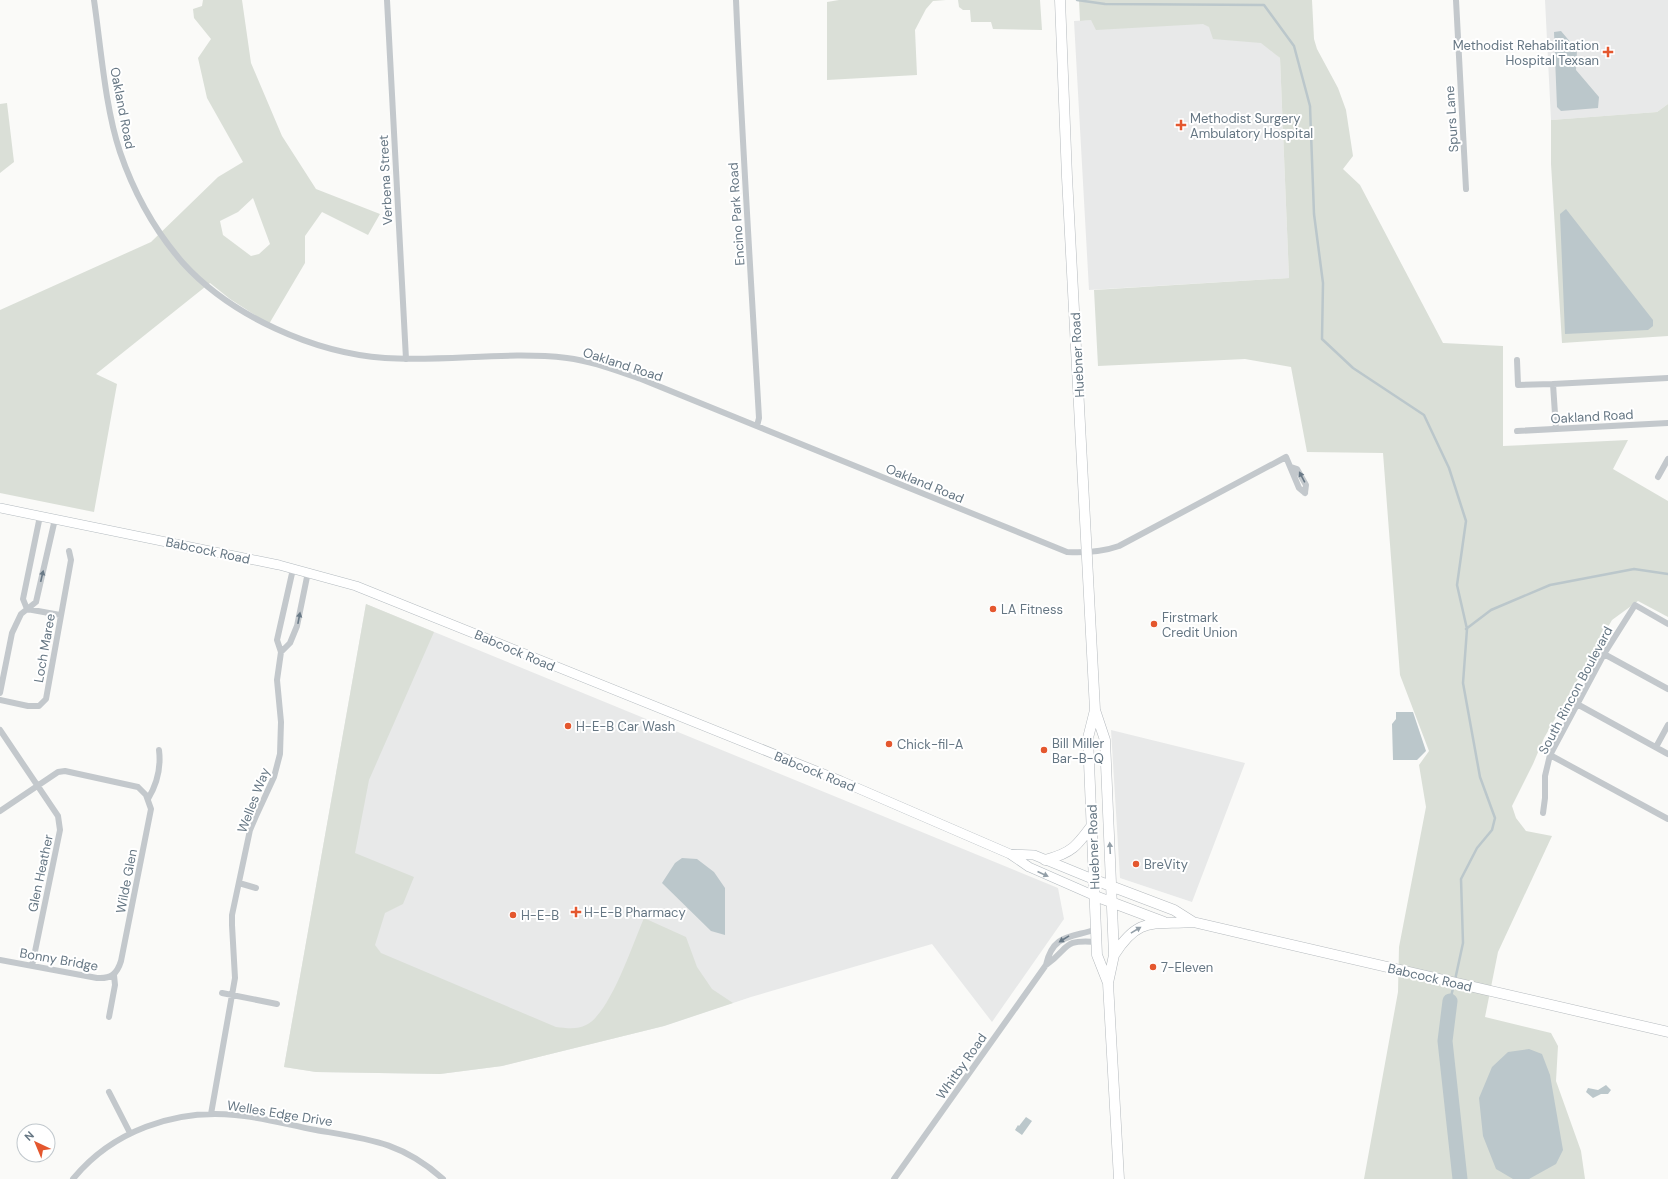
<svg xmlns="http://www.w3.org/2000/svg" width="1668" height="1179" font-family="'DM Sans',sans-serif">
  <rect width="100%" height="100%" fill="#fafaf8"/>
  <path fill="#e8e9e9" d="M1545,0H1668V104L1657,112L1551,120Z
    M1207,13L1237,17L1280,58L1289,278L1089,290L1074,21Z
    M366,604L1058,888L1064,919L992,1022L932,944L751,997L664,1026L502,1066L440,1074L316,1072L284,1067Z
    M1111,730L1245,763L1192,902L1120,878Z"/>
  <path fill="#dadfd7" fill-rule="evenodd" d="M203,0H242L251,63L282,136L316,189L380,214L368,235L322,212L305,236V263L269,324L230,299L210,283L96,374L117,384L94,512L0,493V310L151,242L218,177L243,162L207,98L198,58L211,39L194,18L193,9L202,6ZM253,198L270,244L259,254L251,256L223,235L220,221L238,212Z
    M839,0H946L933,1L926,9L915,30L917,75L827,80V2Z
    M958,0H1040L1042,30L993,29L991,22H971L970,10H963L959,7Z
    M1079,0H1312L1314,39L1317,49L1338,88L1346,110L1353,156L1343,169L1360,185L1443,343L1503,346V446L1628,440L1613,469L1668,501V617L1638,601L1612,620L1544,738L1533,764L1512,806L1516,818L1526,831L1552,836L1498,952L1485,1017L1551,1033L1558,1046L1556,1081L1581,1151L1585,1179H1364L1398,992L1399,947L1426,807L1419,765L1429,751L1400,675L1383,453L1307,452L1291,367L1245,359L1098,366L1094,290L1289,278L1280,58L1261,43L1213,39L1209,27L1203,24L1096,30L1091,20L1080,21Z
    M7,103L14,162L0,173V104Z
    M1668,104V336L1562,343L1551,164V120L1657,112Z
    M366,604L434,632L369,780L355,853L414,877L403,904L385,913L375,945L381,953L556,1027C566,1028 577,1030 586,1025C610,1014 633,943 644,918L686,937L697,967L712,989L733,1003L664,1026L502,1066L440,1074L316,1072L284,1067Z"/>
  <path fill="#bbc7cb" d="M1561,31L1577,50L1576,70L1599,97L1598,108L1561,111L1557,107L1554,32Z
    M1566,209L1653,320V326L1648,330L1565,334L1560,214Z
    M1396,712H1413L1426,751L1417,760H1393L1392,724L1396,719Z
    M682,858L697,859L714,872L725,888V935L711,931L662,883L675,863Z
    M1529,1049L1542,1054L1550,1075L1563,1150L1556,1164L1529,1179H1513L1496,1169L1483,1136L1479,1098L1492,1067L1508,1052Z
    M1606,1085L1611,1090L1608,1094H1601L1593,1098L1586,1092L1588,1088L1598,1090Z
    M1026,1117L1032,1121L1022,1135L1015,1130L1018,1125L1019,1126Z"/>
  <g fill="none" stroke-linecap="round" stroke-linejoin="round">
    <path stroke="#bbc7cb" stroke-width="2.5" d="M1077,0L1105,4L1264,5L1294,46L1310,106L1314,214L1323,283L1322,339L1353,368L1424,415L1449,468L1466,521L1457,585L1467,629L1463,683L1480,777L1495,818L1492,830L1477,848L1461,879L1463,943L1455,980
      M1466,629L1491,610L1550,585L1634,569L1668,574
      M1450,1001L1454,984"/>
    <path stroke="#bbc7cb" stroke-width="15" d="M1450,1001L1445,1041L1460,1179"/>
    <g stroke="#b3babf" stroke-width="10">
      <path id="secondary" d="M0,508L279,565L356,586L841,781L1010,854L1029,867L1095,896
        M1011,854L1034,855L1095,880"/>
    </g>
    <g stroke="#b5babe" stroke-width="11">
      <path id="primary" d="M1060,0L1067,177L1095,710L1105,740L1114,955L1108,983
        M1095,710L1088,738L1097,955L1108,983L1119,1179
        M1045,860C1072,853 1077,846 1093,824
        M1095,880L1174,910L1193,922
        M1095,896L1164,922
        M1114,955C1139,916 1152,925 1193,922L1668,1032"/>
    </g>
    <path stroke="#c3c8cc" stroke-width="6" d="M94,0C101,48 105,107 120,152C134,193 155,231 183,263C231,316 314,353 385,358C446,362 506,351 567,358C592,361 617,371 641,379L1067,552C1086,553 1102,552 1119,546L1286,457L1299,488L1305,493
      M387,0L406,359
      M736,0C742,140 751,279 759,418L757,426
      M1456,0L1466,189
      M1517,360L1518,385L1553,384
      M1556,429L1553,384L1668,378
      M1517,431L1668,423
      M1291,467L1297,469L1306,485L1305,493
      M1658,477L1668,459
      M27,609L23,599L40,516
      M27,609L60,615
      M281,652L290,643L297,626L308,572
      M1604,654L1668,689
      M0,693L12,633L21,614L36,602L55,519
      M0,700L28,706H39L46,699L71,560L69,551
      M1577,704L1668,754
      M0,730L58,816L60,830L32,966
      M1656,747L1668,725
      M1550,755L1668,819
      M148,799C157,784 161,766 159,750
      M0,811L58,772L65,771L138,787L146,795L151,809L121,961C117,974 111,979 97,978L0,960
      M1543,813L1545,798V776L1550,755L1604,654L1635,605L1668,624
      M239,883L256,888
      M1046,965C1053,933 1072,938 1097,929
      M222,993L277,1004
      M109,1017L115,985L114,975
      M109,1092L130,1133
      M211,1114L235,978L232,925V915L250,830L256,816L274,777L280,754L281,722L277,680L281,652L277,640L293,569
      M73,1179C112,1131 175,1109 235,1115C262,1117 289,1125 316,1130C368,1139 402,1142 443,1179
      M894,1179L1046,965C1071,948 1060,939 1097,942"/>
    <use href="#secondary" stroke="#fff" stroke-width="9"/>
    <use href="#primary" stroke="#fff" stroke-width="10"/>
  </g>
  <defs><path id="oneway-solid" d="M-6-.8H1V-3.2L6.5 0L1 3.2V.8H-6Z"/></defs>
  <g fill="#6a7a87">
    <use href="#oneway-solid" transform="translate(1302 477) rotate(-118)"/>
    <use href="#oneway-solid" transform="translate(42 576) rotate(-77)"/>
    <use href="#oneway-solid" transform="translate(299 618) rotate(-79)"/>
    <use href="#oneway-solid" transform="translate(1064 939) rotate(148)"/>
  </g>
  <g fill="#939fa8">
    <use href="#oneway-solid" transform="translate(1110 848) rotate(-93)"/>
    <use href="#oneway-solid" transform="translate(1043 874) rotate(24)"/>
    <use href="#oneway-solid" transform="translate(1136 930) rotate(-31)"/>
  </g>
  <g fill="#e4572e" stroke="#fff" stroke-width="1.5">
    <path d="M1606 46h4v4h4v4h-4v4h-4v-4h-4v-4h4z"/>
    <path d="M1179 119h4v4h4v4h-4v4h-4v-4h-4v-4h4z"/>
    <circle cx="993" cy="609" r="4"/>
    <circle cx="1154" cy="624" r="4"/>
    <circle cx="568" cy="726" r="4"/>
    <circle cx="889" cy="744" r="4"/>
    <circle cx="1044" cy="750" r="4"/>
    <circle cx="1136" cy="864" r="4"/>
    <path d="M574 906h4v4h4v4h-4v4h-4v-4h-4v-4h4z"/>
    <circle cx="513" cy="915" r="4"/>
    <circle cx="1153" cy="967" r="4"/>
  </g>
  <g text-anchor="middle" stroke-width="4" stroke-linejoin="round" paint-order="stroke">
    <g font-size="13" fill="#657683" stroke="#fff" text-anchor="start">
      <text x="1599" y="50" text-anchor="end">Methodist Rehabilitation<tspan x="1599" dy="15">Hospital Texsan</tspan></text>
      <text x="1190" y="123">Methodist Surgery<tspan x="1190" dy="15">Ambulatory Hospital</tspan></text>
      <text x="1001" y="614">LA Fitness</text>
      <text x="1162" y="622">Firstmark<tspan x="1162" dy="15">Credit Union</tspan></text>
      <text x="576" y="731">H-E-B Car Wash</text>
      <text x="1052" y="748">Bill Miller<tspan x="1052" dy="15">Bar-B-Q</tspan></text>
      <text x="897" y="749">Chick-fil-A</text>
      <text x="1144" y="869">BreVity</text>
      <text x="584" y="917">H-E-B Pharmacy</text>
      <text x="521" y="920">H-E-B</text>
      <text x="1161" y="972">7-Eleven</text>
    </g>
    <g font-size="13" fill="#657683" stroke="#fff">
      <text transform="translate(123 108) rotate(79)" y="5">Oakland Road</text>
      <text transform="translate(1451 119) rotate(-94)" y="5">Spurs Lane</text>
      <text transform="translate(385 180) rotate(-93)" y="5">Verbena Street</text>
      <text transform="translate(736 214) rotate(-94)" y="5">Encino Park Road</text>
      <text transform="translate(1077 355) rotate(-93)" y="5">Huebner Road</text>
      <text transform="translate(623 364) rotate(18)" y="5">Oakland Road</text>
      <text transform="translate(1592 416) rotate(-3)" y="5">Oakland Road</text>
      <text transform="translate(925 483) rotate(22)" y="5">Oakland Road</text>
      <text transform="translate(208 550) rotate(12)" y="5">Babcock Road</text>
      <text transform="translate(44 648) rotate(-80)" y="5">Loch Maree</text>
      <text transform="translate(515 650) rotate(23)" y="5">Babcock Road</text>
      <text transform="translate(1575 690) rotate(-62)" y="5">South Rincon Boulevard</text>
      <text transform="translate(815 771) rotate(22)" y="5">Babcock Road</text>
      <text transform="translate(253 800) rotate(-69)" y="5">Welles Way</text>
      <text transform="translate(1093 847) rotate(-92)" y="5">Huebner Road</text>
      <text transform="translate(40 873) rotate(-78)" y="5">Glen Heather</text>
      <text transform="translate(126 881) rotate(-79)" y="5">Wilde Glen</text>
      <text transform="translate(59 959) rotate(10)" y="5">Bonny Bridge</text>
      <text transform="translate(1430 977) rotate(13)" y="5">Babcock Road</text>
      <text transform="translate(961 1066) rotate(-55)" y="5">Whitby Road</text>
      <text transform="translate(280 1113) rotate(9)" y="5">Welles Edge Drive</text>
    </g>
  </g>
  <g transform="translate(36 1143) rotate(316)"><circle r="19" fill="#ffffff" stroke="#c1c8cd"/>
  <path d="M0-3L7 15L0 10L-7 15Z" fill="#e4572e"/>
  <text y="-6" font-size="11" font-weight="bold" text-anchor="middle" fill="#657683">N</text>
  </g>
</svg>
